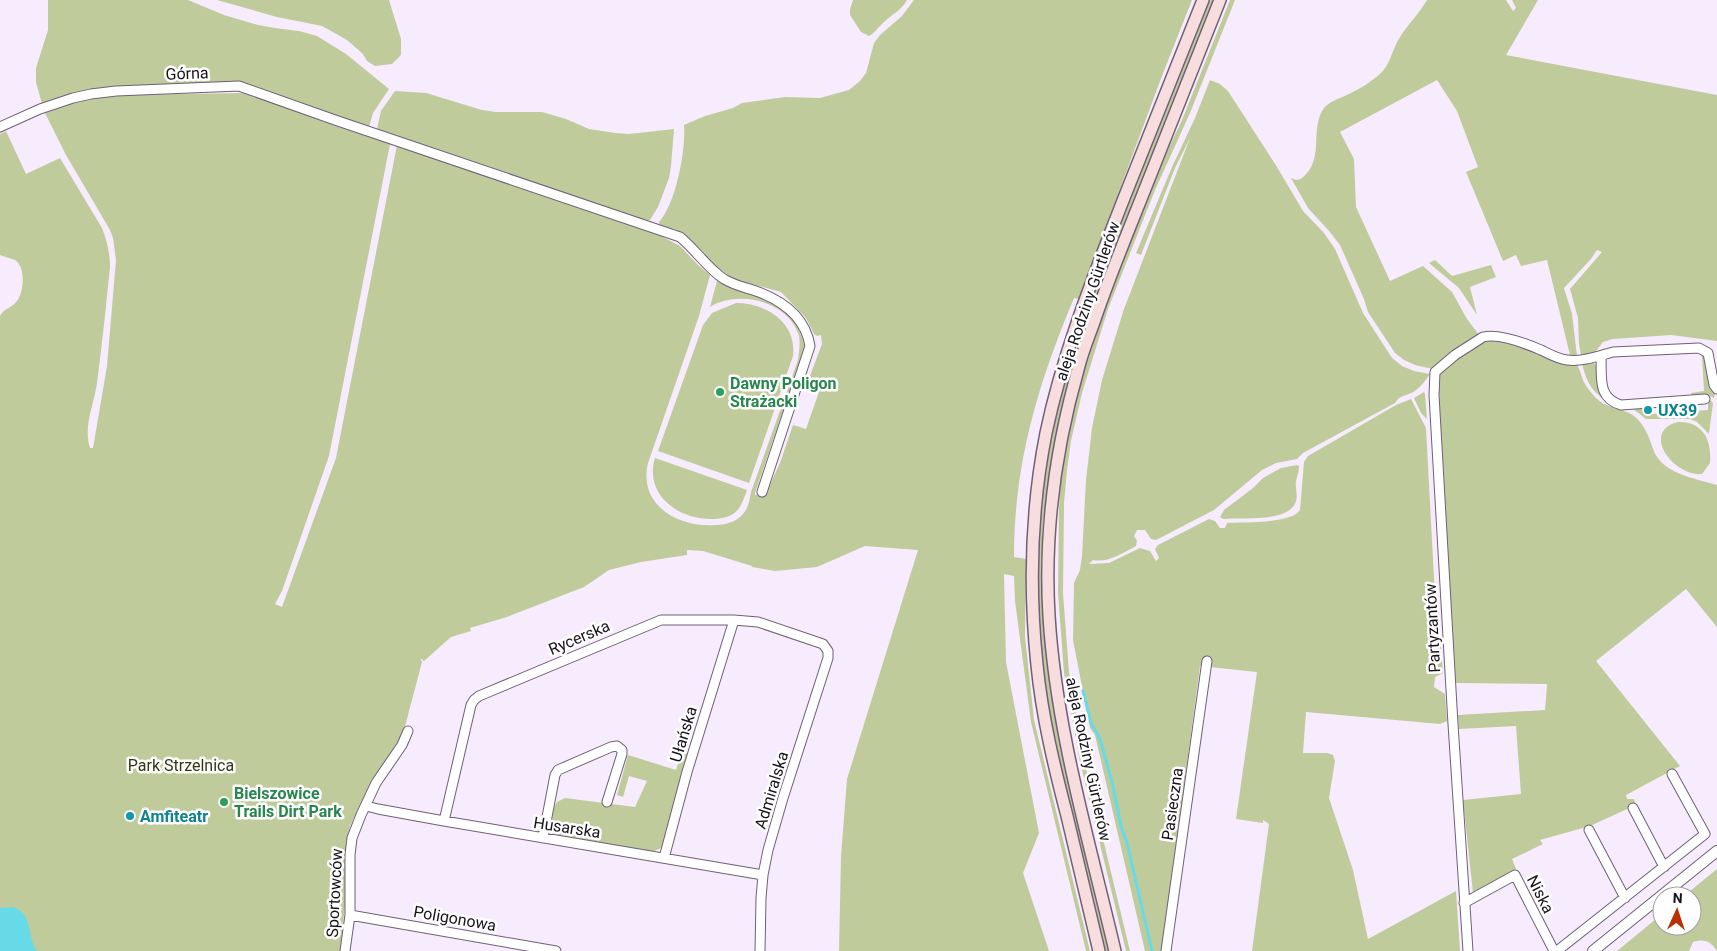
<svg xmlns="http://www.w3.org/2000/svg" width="1717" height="951" font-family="Roboto,sans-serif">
  <rect width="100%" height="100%" fill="#f7ecfd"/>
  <path fill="#c0cb9b" d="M48,0H188L224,15L258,25L275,28L299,31L317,36L346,54L389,89L373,113L369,127L240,82L102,88L70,94L42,104L36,82V68L48,30Z
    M217,0H389L401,39V55L392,64L375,66L367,61L363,54L347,40L322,26L277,17Z
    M853,0H907C901,11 892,14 884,22C878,27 875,33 869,36L861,32L850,15V9Z
    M914,0H1192L1162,76L1079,299L1074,298C1038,384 1014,463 1014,557L1026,559L1025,637L1034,720L1090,951H1086L1031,722L1015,601L1014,576L1004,574L1006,662L1039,833L1023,873L1049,951H839L841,856L847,779L918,550L865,546L817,567L775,571L752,567V566L703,551L687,550V555L641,562L609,570L584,587L507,617L470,628L471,631L451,637L424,661L420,658L422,662L403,734L399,744L369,786L350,826L346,846L345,905L340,951H0V316C4,308 12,308 17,301C24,292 26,267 15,260C10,258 4,257 0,255V134L6,131L26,174L60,158L102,228C107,241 110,253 110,267C106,306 102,345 97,383C94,405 83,426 90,448H93L107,366L116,260L113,238L110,230L66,155L45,113L74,102L110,95L246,93L333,125L390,144L329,456L282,591L275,604L282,607L336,458L397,145L659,235L680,246L699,266L710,275L699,316L648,463C638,505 678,528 716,525C725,525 735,522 741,516C749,509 749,501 751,492L798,360C799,351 801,341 798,333C786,300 737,290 710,307L717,281L718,280C728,288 738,290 750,293C780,302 798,317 805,348L755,493V495L766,493L780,463L793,425L806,429L821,386L808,381L822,344L821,335L817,336L814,334L806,318L781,292L734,279L713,264L682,234L675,229L660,226L659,222C676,203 686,150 684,125L705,116L733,108L742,103L785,97L820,98L849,90L860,81L866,73L874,43L880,35L902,16Z
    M1208,0H1213L1090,315L1068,384L1053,459L1044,617L1050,681L1063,757L1110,951H1104C1079,847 1048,743 1040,636C1031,526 1049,417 1085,314C1099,273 1116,234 1132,194C1157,129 1183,65 1208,0Z
    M1230,0H1235L1190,113L1155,190L1108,309L1082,393L1071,441L1067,470L1064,503L1063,593L1069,672L1083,756L1130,951H1126L1080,762L1064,673L1058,593L1059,507L1062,469L1069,426L1082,372L1102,311L1158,170L1182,120Z
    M1427,0H1506L1513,11L1516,8L1512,0H1538L1506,55L1717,95V341L1671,335L1613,339L1603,342C1595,352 1595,355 1581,355L1579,344L1578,318L1570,289L1602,252L1597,250L1591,259L1564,288L1572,314L1577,356L1570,355L1547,260L1521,266L1516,255L1503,261L1466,172L1478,167L1457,111L1437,80L1340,132L1354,159L1356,207L1390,281L1423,266L1452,292L1467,319L1479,335L1433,369L1415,365L1404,360L1395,353L1368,312L1364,299L1340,245L1330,232L1308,208L1291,178L1296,180L1301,179C1325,160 1310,134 1322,111C1327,101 1342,98 1351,93C1360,89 1372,81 1380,74C1391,64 1392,49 1400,37C1408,24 1419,14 1427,0Z
    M1210,80L1220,84L1228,91L1277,167L1303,211L1324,233L1335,249L1363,313L1392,358L1402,366L1414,371L1430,374C1426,379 1422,386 1416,390C1409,396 1400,394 1395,403L1303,453L1297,459L1276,463L1262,470L1214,510L1156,540L1151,539L1145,530H1137L1134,536L1137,541L1136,546C1123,553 1108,563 1093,560L1089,564L1109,563L1140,548L1150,551L1156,561L1159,558L1155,549L1158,545L1209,519L1215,521L1220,528H1225L1227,523C1243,522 1291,524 1300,510L1304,462L1308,456L1396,405L1411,399L1426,428L1435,597H1437L1443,673L1435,677L1434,687L1445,694L1447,721L1440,724L1306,712L1303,753H1327L1333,755L1335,761L1329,798L1353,870L1368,939L1456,891L1460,951H1252L1269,824L1263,820V823L1236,819L1257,672L1200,666L1162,951H1145L1095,735L1090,728L1073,640L1074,583L1080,570L1082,556L1086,480L1092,428L1102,380L1124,309L1190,138L1175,168L1141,255L1136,253L1172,167L1195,118Z
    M395,91L426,93L482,110L496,112H542L566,119L589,129L615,133L629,134L674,129L671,166L669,178L658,207L650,220L645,221L377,129L381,111Z
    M1435,260L1452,276L1491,265L1496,277L1470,287L1477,315L1459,288L1429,263Z
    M736,303C767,303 797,323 793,356L749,483L658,451L703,325L712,313Z
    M1487,336L1573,361C1581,367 1580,375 1585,384C1587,388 1591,392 1594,396C1607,410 1620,406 1634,416C1645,425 1649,437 1653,449C1662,474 1694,478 1717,485V627L1686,589L1596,661L1680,766L1626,795L1627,799H1634L1636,805L1590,826L1540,840L1543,844L1512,859L1516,869L1473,893L1463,800L1521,794L1516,726L1459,729L1458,715L1545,710L1547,684L1456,683L1439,476L1435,372Z
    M1689,352H1700C1712,364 1706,381 1715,394L1714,398L1708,395L1692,396L1691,393L1704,391L1702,357L1700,353Z
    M1587,363H1594L1597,366L1599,388L1602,398C1589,387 1587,381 1582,364Z
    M1424,392L1425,394L1427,419L1421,413L1414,398Z
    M1708,398L1713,403L1709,434L1697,422L1690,419H1646L1632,408L1646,407V414H1652L1708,410Z
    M1678,422C1703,421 1712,440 1710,463L1702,474C1673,477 1640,431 1678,422Z
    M655,458L747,490C744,498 741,509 733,514C727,518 718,519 711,519C677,519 644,494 655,458Z
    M1297,465L1299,466C1299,472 1297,476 1296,481C1295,488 1298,495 1296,501C1290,523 1241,517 1223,519L1220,517L1224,510L1253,488L1263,478L1281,468Z
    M682,752L688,754L663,846L659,849L651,852L556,835L552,831L551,826L554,807L557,802L565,798L635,807L647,781L629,776L623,797L617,795L628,755L676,770Z
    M1717,869V951C1711,942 1705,938 1693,942L1689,951H1617L1662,914V926H1692V896H1684Z"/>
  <path fill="#67dae8" d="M13,907C34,914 26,936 37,951H0V908Z"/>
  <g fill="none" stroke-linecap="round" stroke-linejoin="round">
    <path stroke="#67dae8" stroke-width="3" d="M1083,691L1091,723L1100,739L1112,782L1121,826L1127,843L1152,951"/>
    <g stroke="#6f5f78" stroke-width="11">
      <path id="minor" d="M0,127L40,109L73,98L91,94L116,91L239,86L335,120L680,237C696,250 707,268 724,279C734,285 743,287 753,290C780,299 805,315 810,346L762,492
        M1601,357C1602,377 1597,398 1621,405L1705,399
        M366,806L378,809L444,821L763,875
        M1633,808L1664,867
        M444,821L471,705L474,700L479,696L661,620H734L758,622L823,644L828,651V658L783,798L768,850L763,875L761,898L760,951
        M1589,830L1625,898
        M543,838L555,775L558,770L611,747L617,746L622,750V754L607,802
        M664,858L687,772L734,620
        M1464,903L1515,875L1554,951
        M350,915L556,951
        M345,951L350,915V855L352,838L361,815L376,783L402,745L408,731
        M1166,951L1207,661
        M1468,951L1453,724L1434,395L1435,372L1455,355L1483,337C1499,333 1527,344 1541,350C1549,354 1558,359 1567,360C1582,362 1598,356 1613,352L1699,348L1708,353L1714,385L1717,389
        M1557,951L1705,834L1672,774"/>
    </g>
    <g stroke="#6f5f78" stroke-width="12">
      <path id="tertiary" d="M1593,951L1717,851"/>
    </g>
    <g stroke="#6f5f78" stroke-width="14">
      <path id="secondary" d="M1099,951C1088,906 1078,861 1067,816C1054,766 1042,716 1037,665C1029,589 1031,509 1046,433C1063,352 1094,275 1124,198C1151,132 1177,66 1203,0
        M1115,951C1089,840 1056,730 1049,616C1044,532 1056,446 1079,366C1083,350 1090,334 1095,319C1110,275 1128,232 1145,189C1170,126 1195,63 1220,0"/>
    </g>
    <use href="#minor" stroke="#fff" stroke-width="9"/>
    <use href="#tertiary" stroke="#fff" stroke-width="10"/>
    <use href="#secondary" stroke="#f7dddd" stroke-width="11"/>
  </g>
  <g fill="#2e9e5b" stroke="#fefefe" stroke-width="2">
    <circle cx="720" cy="392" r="5"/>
    <circle cx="224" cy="802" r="5"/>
  </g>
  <g fill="#0f9aa8" stroke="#fefefe" stroke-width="2">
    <circle cx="1648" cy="410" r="5"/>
    <circle cx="130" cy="816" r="5"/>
  </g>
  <g text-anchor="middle" stroke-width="5" stroke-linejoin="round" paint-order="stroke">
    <g font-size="16" fill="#18121b" stroke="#fefefe">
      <text transform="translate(187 73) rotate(-2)" y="6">Górna</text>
      <text transform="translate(1087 301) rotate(-71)" y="6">aleja Rodziny Gürtlerów</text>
      <text transform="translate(1432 628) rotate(-93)" y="6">Partyzantów</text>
      <text transform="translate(579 637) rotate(-23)" y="6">Rycerska</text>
      <text transform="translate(683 734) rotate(-73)" y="6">Ułańska</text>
      <text transform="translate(1089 759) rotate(78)" y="6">aleja Rodziny Gürtlerów</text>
      <text transform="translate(771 790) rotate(-73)" y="6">Admiralska</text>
      <text transform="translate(1172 804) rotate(-82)" y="6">Pasieczna</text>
      <text transform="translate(567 827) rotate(9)" y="6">Husarska</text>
      <text transform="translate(334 893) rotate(-87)" y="6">Sportowców</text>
      <text transform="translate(1541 894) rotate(63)" y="6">Niska</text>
      <text transform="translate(455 918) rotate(10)" y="6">Poligonowa</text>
    </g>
    <g font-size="16" font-weight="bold" fill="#27864d" stroke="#fefefe" text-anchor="start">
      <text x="730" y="389">Dawny Poligon<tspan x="730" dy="18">Strażacki</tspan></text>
      <text x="234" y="799">Bielszowice<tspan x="234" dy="18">Trails Dirt Park</tspan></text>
    </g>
    <g font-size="16" font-weight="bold" fill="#0d838f" stroke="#fefefe" text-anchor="start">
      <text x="1658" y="416">UX39</text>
      <text x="140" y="822">Amfiteatr</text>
    </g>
    <g font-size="16" fill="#313715" stroke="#fefefe">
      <text x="181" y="771">Park Strzelnica</text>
    </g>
  </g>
  <g transform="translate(1677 911) rotate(3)"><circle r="24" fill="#fefefe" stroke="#a2a0a3"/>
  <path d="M0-4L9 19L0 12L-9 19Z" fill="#b93001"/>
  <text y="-8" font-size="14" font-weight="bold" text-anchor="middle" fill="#18121b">N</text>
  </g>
</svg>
